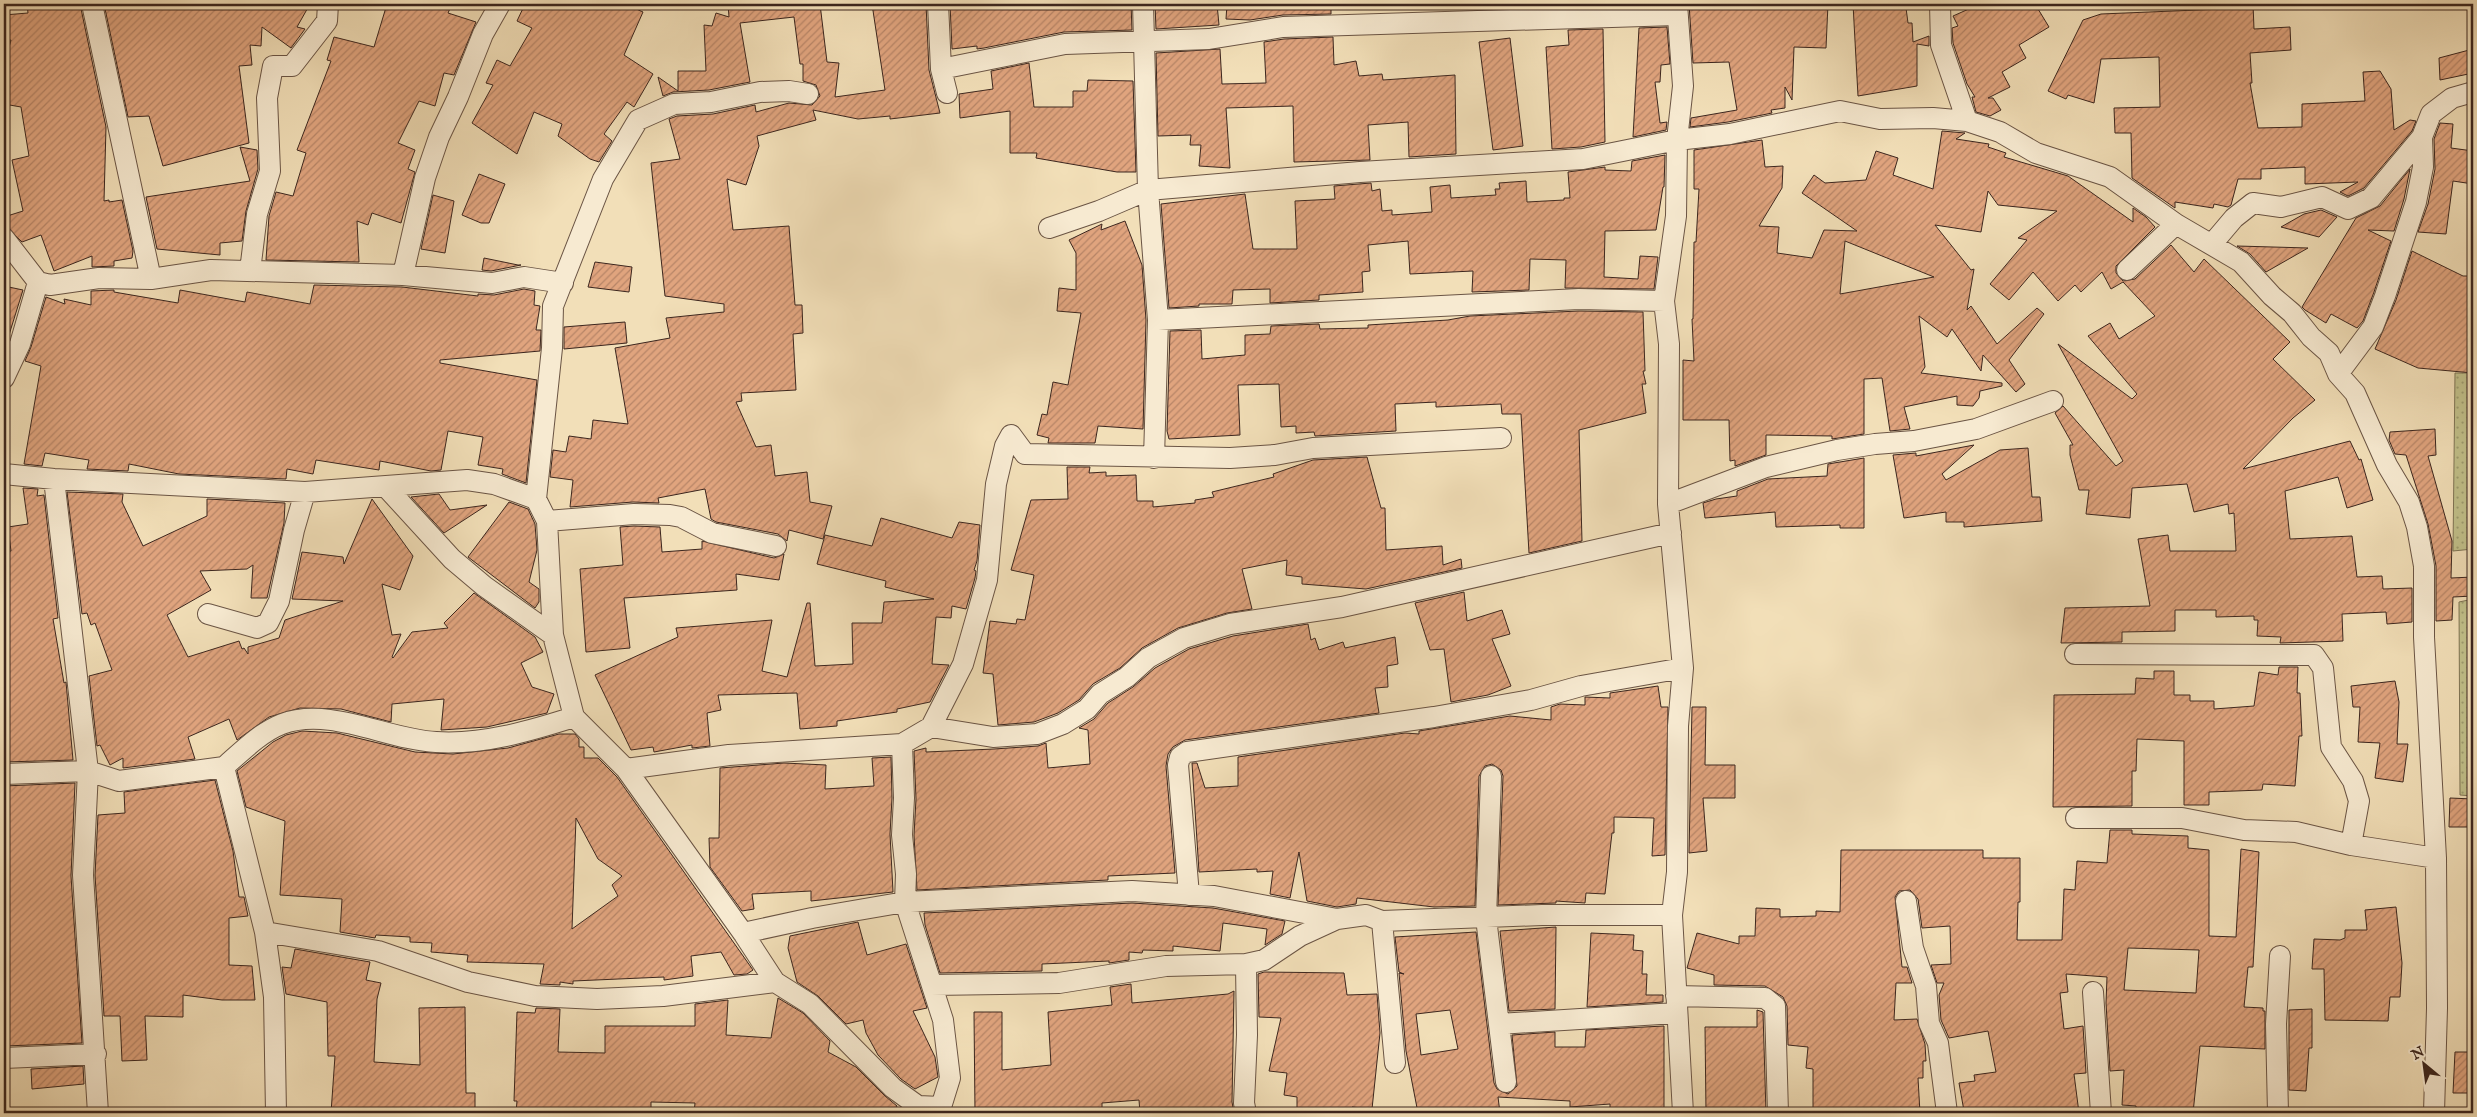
<svg xmlns="http://www.w3.org/2000/svg" width="2477" height="1117" font-family="'IM FELL English',serif">
  <defs>
    <pattern id="grass-dots" width="8" height="8" patternUnits="userSpaceOnUse" patternTransform="scale(1.25)"><rect width="8" height="8" fill="#c1c08a"/><path d="M2 2h.1M6 6h.1" fill="none" stroke="#9e9c70" stroke-width="1.8" stroke-linecap="round"/></pattern>
    <pattern id="building-hatch" width="6" height="6" patternUnits="userSpaceOnUse" patternTransform="scale(1.25)"><rect width="6" height="6" fill="#e0a47e"/><path d="M-1 1l2-2M0 6l6-6M5 7l2-2" fill="none" stroke="#b78567"/></pattern>
  </defs>
  <rect width="100%" height="100%" fill="#f2dfb8"/>
  <filter id="stains"><feTurbulence type="fractalNoise" baseFrequency=".004" numOctaves="4"/><feColorMatrix values="0 0 0 0 .2 0 0 0 0 .09 0 0 0 0 .02 0 0 0 .5 -.17"/></filter>
  <radialGradient id="worn" r=".72"><stop offset=".6" stop-color="#630" stop-opacity="0"/><stop offset="1" stop-color="#630" stop-opacity=".3"/></radialGradient>
  <path fill="url(#grass-dots)" stroke="#7e7354" d="M2455,373H2473V563V549L2453,551Z
    M2473,599V796L2460,795L2459,602Z"/>
  <path fill="url(#building-hatch)" stroke="#3c261e" fill-rule="evenodd" d="M27,4H80L106,127L104,201L109,200V202L122,200L133,251L132,258L114,261V266L92,267V256L54,271L41,235L22,242L7,227L4,217L23,211L12,160L29,156L21,107L4,104V66L11,40L4,41V15L28,13Z
    M104,4H310L297,27L305,29L291,48L262,27L261,46L250,45L252,65L239,66L249,143L163,166L149,116L128,117Z
    M387,4H452L448,13L476,22L454,75L444,73L435,106L419,101L398,143L415,150L408,169L415,172L401,223L372,213L368,225L357,221L359,262L266,260L269,216L276,192L293,196L306,153L297,150L331,61L327,60L334,37L374,47Z
    M525,4H625L643,12L624,55L653,74L634,107L627,102L604,134L612,141L599,162L590,159L558,136L562,124L534,112L517,154L472,123L493,85L486,83L497,60L510,66L532,28L517,21Z
    M728,4H820L827,62L839,63L835,97L885,90L872,4H926L929,70L940,113L890,119V116L858,119L813,110L816,120L757,136L759,146L746,185L727,179L733,230L789,226L795,305H802L803,333L793,334L796,390L741,393L742,401L736,402L756,447L771,445L775,476L807,472L810,502L832,506L823,539L789,530L787,541L778,534L716,522L711,519L705,489L658,498L659,503L633,502L570,507L573,480L550,477L553,450L566,452L569,436L591,439L593,420L628,424L615,348L670,338L666,318L724,312V304L665,296L651,163L680,159L669,119L677,116L713,114L755,105L756,112L789,103L812,105L820,96L816,85L803,81V64H800L794,17L740,23L750,82L709,90L673,92L663,96L658,77L678,91V71H706L704,25L712,26L716,13L729,17Z
    M950,4H1131L1132,30L1064,32L984,48L977,49V46L952,49Z
    M1155,4H1217L1219,25L1156,29Z
    M1227,4H1331V14L1283,15L1250,20L1226,19Z
    M1565,4H1602V5L1566,6Z
    M1689,4H1828L1826,48L1794,47L1792,100L1785,87V108L1771,110L1772,113L1728,122L1690,127L1691,118L1737,110L1729,62L1693,63Z
    M1853,4H1903V8H1906L1908,23H1912L1913,42L1929,36V46L1917,44V86L1858,96Z
    M1980,4H2035L2049,27L2019,45L2026,58L2002,72L2010,87L1988,98H1993L2001,110L1990,116L1976,112L1972,97H1975L1967,84L1953,43L1952,28L1958,26L1953,16Z
    M2253,4L2254,29L2290,27L2291,50L2250,53L2252,83H2250L2258,128L2302,127V104L2365,101L2363,72L2380,71L2391,89L2394,130L2410,120L2416,121L2412,131L2364,188L2348,196L2340,192L2358,182L2305,184V167L2261,169V179H2238L2231,205L2228,207L2214,204L2213,208L2175,202V208L2132,178L2131,133H2115L2114,108L2160,107L2159,57L2101,59L2094,103L2068,95L2066,99L2048,91L2083,20L2101,14L2222,9V5Z
    M1667,27L1670,64L1661,65L1660,82H1655L1660,123L1667,122L1666,130L1633,137L1639,28Z
    M1603,29L1605,142L1581,147L1552,149L1546,47L1569,45L1568,30Z
    M1333,37L1334,65L1356,61L1359,76L1382,74L1383,80L1455,75L1456,154L1409,157L1408,122L1368,125L1370,160L1294,162L1293,106L1226,108L1230,168L1199,166L1201,145H1190L1191,135L1158,136L1156,53L1220,49L1222,84L1266,83L1264,42L1284,39Z
    M1510,38L1523,146L1493,150L1479,42Z
    M2473,49V73L2440,80L2439,58Z
    M1029,63L1034,107H1073V91H1087L1088,80L1133,81L1136,172H1117L1036,158L1037,153H1010V111L960,118L959,94L993,89L991,71Z
    M2440,123L2453,124L2451,148L2473,151V184L2453,181L2446,234L2418,232L2428,204L2435,169L2434,139Z
    M1942,131L1965,133L1956,139L1989,144L1988,147L2006,153L2004,157L2068,176L2133,222V208L2146,217L2155,227L2116,266V273L2123,281L2135,279L2171,245L2194,272L2204,259L2290,342L2273,359L2315,400L2293,418L2243,469L2350,441L2359,460L2361,459L2373,500L2347,508L2338,477L2285,491L2290,539L2352,536L2357,577L2382,576L2383,589L2412,588V622L2387,624L2386,612L2342,614L2343,641L2280,643L2281,637L2257,636L2258,620H2254V616L2216,617V610H2175V631L2122,632V642L2061,643L2065,608L2150,606L2138,539L2168,535L2170,551H2236L2234,513L2229,514L2228,504L2194,512L2187,484L2132,488L2130,518L2086,514L2089,490H2079L2070,455V445H2073L2055,413L2063,406L2116,466L2123,461L2058,344L2132,399L2137,394L2088,336L2110,323L2119,339L2155,316L2123,282L2111,289L2102,272L2081,292L2075,285L2058,301L2033,272L2009,300L1990,284L2027,240L2018,238L2057,211L1998,205L1988,191L1981,232L1935,225L1971,270L1974,269L1967,310L1971,306L1997,344L2037,308L2044,314L2009,360L2025,384L2016,392L1983,355L1981,371L1952,329L1947,337L1919,316L1925,367L1921,373L2002,383V386L1980,391L1979,398L1973,406L1957,405V396L1904,407L1910,429L1890,431L1882,378L1864,379V434L1832,439V436L1766,435V455L1735,466V460L1730,461L1729,420H1683V360L1694,361L1692,319H1693L1694,242H1696L1699,189H1694V150L1762,140L1765,167L1783,166L1782,188L1759,226L1779,227L1777,253L1812,258L1824,230L1857,231L1802,193L1814,175L1825,183L1866,180L1876,151L1898,158L1893,175L1933,189ZM1845,241L1934,277L1840,294Z
    M240,147L257,150L258,169L246,211L242,241L220,243V255L157,249L146,197L250,181Z
    M1665,155L1664,187H1663L1656,230L1605,231L1604,277L1638,279L1640,256L1658,257L1654,289L1565,288L1566,260L1530,259L1529,290L1472,292L1473,271L1410,274L1408,241L1368,245L1370,271L1362,272L1363,292L1319,295V300L1270,303V289L1233,290L1232,304H1199V306L1169,308L1161,204L1245,194L1253,249H1297L1295,201L1335,199L1334,186L1371,183L1372,191L1380,189L1382,211L1392,210V215L1432,212L1430,187L1450,185L1451,198L1496,195L1495,189H1500L1499,183L1526,181L1527,202L1564,200V198H1570L1568,172L1605,167V170L1631,171L1632,161Z
    M2410,169L2404,199L2394,231L2368,230L2391,241L2374,292L2363,321L2357,328L2331,314L2326,323L2305,310L2302,307L2356,218L2380,206Z
    M479,174L505,184L489,223H481L462,215Z
    M433,195L454,201L445,253L421,249Z
    M2321,210L2337,217L2319,237L2281,227L2304,214Z
    M1125,221L1142,265L1146,320L1143,429L1098,426L1095,443H1048L1049,438L1037,435L1042,414L1047,415L1053,382L1068,385L1081,313L1057,311L1059,288L1076,290V253L1069,240L1102,224L1101,230Z
    M2237,246L2308,248L2266,272L2250,254Z
    M2412,251L2463,276H2473V373L2418,368L2375,349L2396,300Z
    M484,258L518,265H521L491,271L482,270Z
    M595,262L632,267L629,292L588,287Z
    M314,285L402,287L478,296V294L494,295L524,289L535,291L534,305L540,306L536,330H541L540,351L440,360V363L537,380L526,483L502,474L503,469L478,465L483,437L448,431L441,470L431,471L380,461L379,470L316,460L313,474L287,469L286,479L179,474L129,464L128,471L87,469L89,460L45,453L42,466L24,464L41,366L25,361L31,347L46,297L65,304L64,299L91,305V291L114,290V292L178,303L180,290L245,302L247,292L310,304Z
    M4,286L23,290L4,351Z
    M1579,311L1643,312L1645,371H1643L1646,384H1642L1646,413L1579,430L1582,541L1529,553L1521,414H1502L1501,404L1436,407V402L1395,404L1396,431L1315,436L1314,432L1296,433V426L1281,427L1279,384L1238,385L1240,435L1169,439L1167,431L1170,331L1201,330L1202,359L1245,355V335L1270,334L1271,326L1319,324L1320,329L1368,328V325L1448,320L1470,316Z
    M625,322L627,343L564,349V327Z
    M2435,429L2436,455L2428,456L2452,541L2451,578L2473,577V596L2453,597L2452,620L2436,621V566L2428,524L2406,455L2395,454L2389,440L2390,432Z
    M1974,445L1942,474L1946,480L2000,450L2028,448L2032,497H2040L2042,521L1964,527V522H1946V512L1904,518L1893,455L1916,453V456Z
    M1367,457L1381,508H1385L1386,550L1442,546L1443,565L1461,559L1462,568L1366,589L1302,584V577L1286,575L1287,560L1242,569L1252,609L1227,613L1178,628L1142,648L1120,668L1093,684L1079,700L1058,713L1034,722L998,725L993,674L983,673L990,621L1016,624L1017,619L1025,620L1034,575L1011,570L1031,500L1068,499L1067,467H1090L1089,473L1106,472V476L1136,475L1137,501H1153V507L1195,503V500L1214,497L1212,492L1274,477L1273,474L1313,460Z
    M1864,458V528H1840V525L1776,527L1775,512L1705,518L1703,503L1716,499L1737,496V491L1768,479L1827,476L1828,464Z
    M23,488L38,489L37,496L44,495L58,618L53,619L64,683L66,682L73,760L4,762V552L11,551L8,527L28,524Z
    M67,492L123,494L122,502L143,546L207,516V499L285,503L284,523L267,598H251L253,565L247,569L200,571L211,590L167,615L188,657L239,641L242,649L244,648L248,654V647L279,638L285,620L343,601L292,599L302,552L343,557L344,564L372,499L413,556L400,590L382,584L392,635L401,634L392,657L393,658L412,632L448,628L444,623L474,593L535,637L543,652L521,663L532,687L554,694L547,713L487,727L441,730L444,699L392,704L391,722L341,709L300,708L269,717L237,740L229,719L188,737L195,759L123,768V758L110,765L100,745L97,746L89,676L112,670L95,623L91,625L87,613L82,614Z
    M439,494L450,510L487,505L444,533L411,497Z
    M509,502L528,509L535,524L537,550L529,582L539,589V602L535,608L468,557Z
    M881,518L952,538L959,522L980,525L977,561L974,570L976,571L975,578L966,609L952,606L951,618L936,617L932,664L949,665L930,702L897,709V712L837,721V726L800,729L797,693L718,695L721,710L707,713L710,746L692,748V745L654,752L653,747L631,750L595,675L678,637L676,628L772,620L762,671L787,677L807,603H810L815,666L853,664L852,623H882L884,602L934,599L885,587L886,581L817,564L825,535L872,546Z
    M634,526L660,527L662,552L702,549V541L774,558L784,554L779,580L736,574L737,590L624,598L630,648L586,652L580,569L623,565L620,527Z
    M1464,592L1467,621L1502,610L1510,634L1492,639L1511,686L1488,695L1451,702L1444,649L1430,650L1415,603Z
    M1308,624L1311,640L1315,638L1319,650L1343,642L1345,648L1395,637L1398,664L1387,666L1388,687L1375,688L1379,713L1185,740L1173,747L1168,754L1166,766L1175,873L1108,876V880L917,890L914,835L916,799L914,751L926,748V752L994,749L1038,746L1046,743L1048,768L1090,764L1088,730L1079,728L1094,719L1108,703L1133,687L1155,668L1189,649L1233,636Z
    M2279,667H2298L2297,693H2300L2302,736H2299L2295,786L2263,784L2262,790L2209,792V805H2184V741L2137,739L2136,771H2132V806L2053,807L2054,695L2135,694L2136,678L2154,679V671H2174V695H2190V701H2214V709L2254,706L2259,672L2278,675Z
    M2395,681L2399,702L2397,744H2408L2403,782L2375,778L2380,743L2358,742L2360,707H2353L2351,686Z
    M1658,686L1661,707H1668L1665,855L1652,856L1654,818L1614,817V833H1612L1605,894L1586,893L1585,903L1556,901V903L1498,905L1503,776L1501,770L1492,764L1485,766L1479,776L1475,906L1434,907L1357,898L1356,904L1337,907L1307,901L1299,852L1290,898L1270,894L1273,871L1257,872V869L1199,872L1192,763H1197L1205,788L1238,786V757L1405,733L1419,734V731L1510,716L1551,720V707L1560,704L1585,705V697L1610,698V693Z
    M1692,707H1706L1705,765H1735V798H1703L1707,851L1689,853Z
    M302,731L337,733L415,752L453,754L508,748L559,734H575L579,739V747H584V758H598L617,777L753,970L747,974L734,975L721,952L691,956L693,976L664,980V977L573,981V984L560,982V985L540,984L544,964L467,962L468,955L431,952L432,943L410,942V937L376,935L375,938L340,932L342,899L280,895L285,821L246,807L237,771L273,742L286,735ZM576,818L598,859L622,876L612,885L618,896L572,929Z
    M891,757L892,798L890,834L893,892L811,901V891L752,894L754,909L742,911L710,867L709,838H719L720,768L784,763L826,765L825,789L874,786L872,758Z
    M215,780L233,851L239,897H244L248,916L229,918V965L252,966L255,1000H222L183,995V1017L145,1016L147,1060L122,1061L120,1016H104L95,875L98,815L125,813L124,792Z
    M75,783L71,876L82,1043L5,1046L4,875H6L4,786Z
    M2450,798L2473,799V827H2449Z
    M2110,830H2132V834L2188,836V848L2209,850V936L2236,937L2241,849L2259,852L2253,967H2248L2244,1007L2263,1008V1011H2265V1049L2200,1046L2193,1113H2146L2147,1110H2136V1106L2122,1105L2124,1070L2110,1071L2106,1003L2107,977L2066,974L2068,992L2060,993L2064,1029L2083,1026L2086,1073L2074,1074L2079,1113H1979L1978,1109L1964,1111L1959,1083L1975,1081L1974,1075L1996,1072L1988,1031L1949,1038L1941,1020L1939,995L1944,983H1937L1931,965L1951,964L1950,926L1922,928L1918,899L1910,890L1899,891L1895,897L1902,967H1907L1912,983H1896L1894,1020L1917,1019L1925,1044L1926,1061H1923V1078H1918L1920,1113H1816V1108H1813V1069L1806,1068L1808,1047L1788,1045L1787,1006L1783,997L1765,986L1714,985V975L1687,968L1697,933L1739,944V936H1755L1756,908L1780,909V917L1816,916V911L1840,912L1841,850H1983V858H2020V902H2018L2017,940H2062L2064,889L2075,890L2077,861L2107,863ZM2128,948L2199,950L2196,993L2124,990Z
    M1132,903L1213,908L1285,921L1282,934L1265,945L1267,929L1223,923L1220,951L1173,946V951L1143,950L1142,953L1129,952V960L1109,963V961L1042,964V971L940,973L925,925L924,913Z
    M2396,907L2402,963L2400,997H2390L2388,1021L2325,1020L2324,969H2312L2314,939L2340,940L2345,938V930H2367L2365,910Z
    M858,922L867,955L906,944L927,1008L913,1011L935,1057L938,1077L915,1089L901,1079L878,1055L866,1033L863,1020L846,1024L818,996L797,982L788,948L790,936Z
    M1556,927L1555,1009L1509,1011L1500,931Z
    M1476,932L1494,1083L1497,1089L1508,1094L1517,1086L1512,1035L1555,1032V1047H1585L1586,1030L1664,1026V1113H1610V1104L1570,1107V1101L1498,1097L1500,1113H1418L1406,1051L1399,973L1404,974L1399,972L1395,937ZM1450,1010L1458,1049L1421,1055L1416,1014Z
    M1591,933L1634,935L1633,950L1643,951L1642,974H1647L1646,995H1663V1002L1587,1007Z
    M295,949L370,962L366,980L381,983L377,999L374,1062L420,1065L419,1008L465,1007L466,1093H475V1113H420V1109L381,1108L380,1113H331L335,1056H328L327,1002L286,994L282,967L291,968Z
    M1264,972L1344,973L1347,995L1377,994L1380,1033L1372,1109L1352,1107V1113H1297V1097L1284,1095L1287,1073L1269,1071L1281,1018L1259,1017L1258,974Z
    M1131,984L1132,1003L1228,994L1234,991L1232,1102L1234,1113H1140L1139,1100L1102,1103V1113H975L974,1012H1002V1070L1051,1065L1048,1012L1112,1005L1110,987Z
    M778,998L803,1013L830,1041L828,1052L856,1067L885,1096L897,1106L894,1113H694L695,1103L651,1102V1113H604L557,1109V1113H516L517,1101H514L517,1012L535,1013L536,1008L560,1009L558,1052L605,1053V1026H695V1004L728,1000L726,1035L771,1038Z
    M2312,1009V1048H2309L2306,1091L2289,1090V1010Z
    M1757,1010L1763,1012L1766,1113H1706L1705,1027H1757Z
    M2455,1052H2473V1093H2453Z
    M83,1066L84,1084L32,1089L31,1069Z"/>
  <g fill="none" stroke-linecap="round" stroke-linejoin="round">
    <g stroke="#6a5444" stroke-width="22">
      <path id="minor" d="M92,4L151,279
        M938,4L941,69L947,93
        M1143,4L1148,190L1158,320L1154,458
        M1677,4L1683,86L1677,140L1676,216L1664,301L1669,344L1668,504L1683,668L1678,726L1677,872L1672,915L1683,1113
        M1940,4L1941,45L1967,121
        M941,69L1065,44L1209,39L1283,27L1676,15
        M1049,228L1099,211L1148,190L1360,172L1583,159L1677,140L1730,134L1840,111L1880,119L1933,118L1967,121L2000,132L2036,153L2110,177L2176,224L2241,262L2272,296L2292,313L2311,337L2329,353L2338,374L2355,393L2387,465L2409,502L2417,527L2424,566V637L2436,858L2437,1008L2434,1113
        M4,238L38,282L50,285L99,278L151,279L211,270L403,275L492,283L524,277L563,283
        M2212,244L2234,218L2253,203L2281,207L2322,197L2348,209L2371,198L2422,137
        M2127,270L2176,224
        M250,271L257,214L270,171L267,98L273,66H292L327,21L328,4
        M403,275L425,178L439,137L458,97L483,34L500,4
        M1158,320L1579,299L1664,301
        M2338,374L2373,327L2385,296L2416,202L2423,167L2422,137L2431,114L2452,98L2473,92
        M4,378L20,344L38,282
        M4,474L54,479L305,492L467,480L494,484L536,499L547,521L553,635L574,717L626,769L743,933L775,982L810,1004L893,1088L918,1106L941,1107L943,1113
        M54,479L88,771L83,875L98,1113
        M386,487L452,559L484,586L553,635
        M536,499L552,348L553,306L603,179L638,120L674,104L711,102L760,92L789,91L808,94
        M1668,504L1766,467L1837,450L1875,444L1914,441L1976,429L2053,401
        M547,521L634,514L670,515L681,517L712,533L776,546
        M208,614L257,628L268,623L279,601L294,530L305,492
        M2075,654L2314,655L2323,668L2331,747L2353,781L2359,801L2351,845
        M931,727L963,664L987,580L996,484L1005,446L1011,435L1025,454L1230,458L1275,455L1313,448L1501,438
        M902,744L931,727L993,737L1037,734L1063,724L1087,709L1100,694L1127,677L1148,658L1184,638L1230,624L1342,607L1671,533
        M224,767C241,752 261,732 282,724C330,706 388,740 436,742C483,745 530,731 574,717
        M626,769L729,755L902,744L904,798L902,835L906,874L905,902L943,1020L950,1078L941,1107
        M4,774L88,771L119,781L224,767L265,932L378,951L468,982L535,996L597,999L663,996L775,982
        M1491,776L1486,918L1506,1082
        M2076,818H2182L2244,830L2296,832L2351,845L2436,858
        M1189,895L1178,765L1180,757L1187,752L1434,717L1531,700L1581,686L1683,668
        M1906,901L1913,948L1926,986L1929,1023L1938,1043L1947,1113
        M1382,921L1395,1063
        M265,932L274,997L276,1113
        M743,933L812,918L905,902L1132,891L1214,896L1337,919
        M1246,964L1247,1035L1244,1103L1246,1113
        M932,985L1059,983L1166,966L1246,964L1264,960L1300,936L1337,919L1366,915L1382,921L1542,915H1672
        M2093,992L2101,1113
        M1676,996L1765,998L1775,1006L1778,1113
        M1499,1024L1676,1013
        M4,1058L96,1054
        M2278,1113L2276,1024L2280,956"/>
    </g>
    <use href="#minor" stroke="#f7ead1" stroke-width="20"/>
  </g>
  <rect width="2477" height="1117" fill="none" stroke="#f2dfb8" stroke-width="20"/>
  <rect x="5" y="5" width="2467" height="1107" fill="none" stroke="#3c261e" stroke-width="2.5"/>
  <rect x="10" y="10" width="2457" height="1097" fill="none" stroke="#3c261e"/>
  <g transform="translate(2424 1064) rotate(331)" stroke="#f7ead1" stroke-width="4" paint-order="stroke">
  <path d="M0-4L9 19L0 12L-9 19Z" fill="#3c261e"/>
  <text y="-8" font-size="14" font-weight="bold" text-anchor="middle" fill="#3c261e">N</text>
  </g>
  <rect width="100%" height="100%" filter="url(#stains)"/>
  <rect width="100%" height="100%" fill="url(#worn)"/>
</svg>
